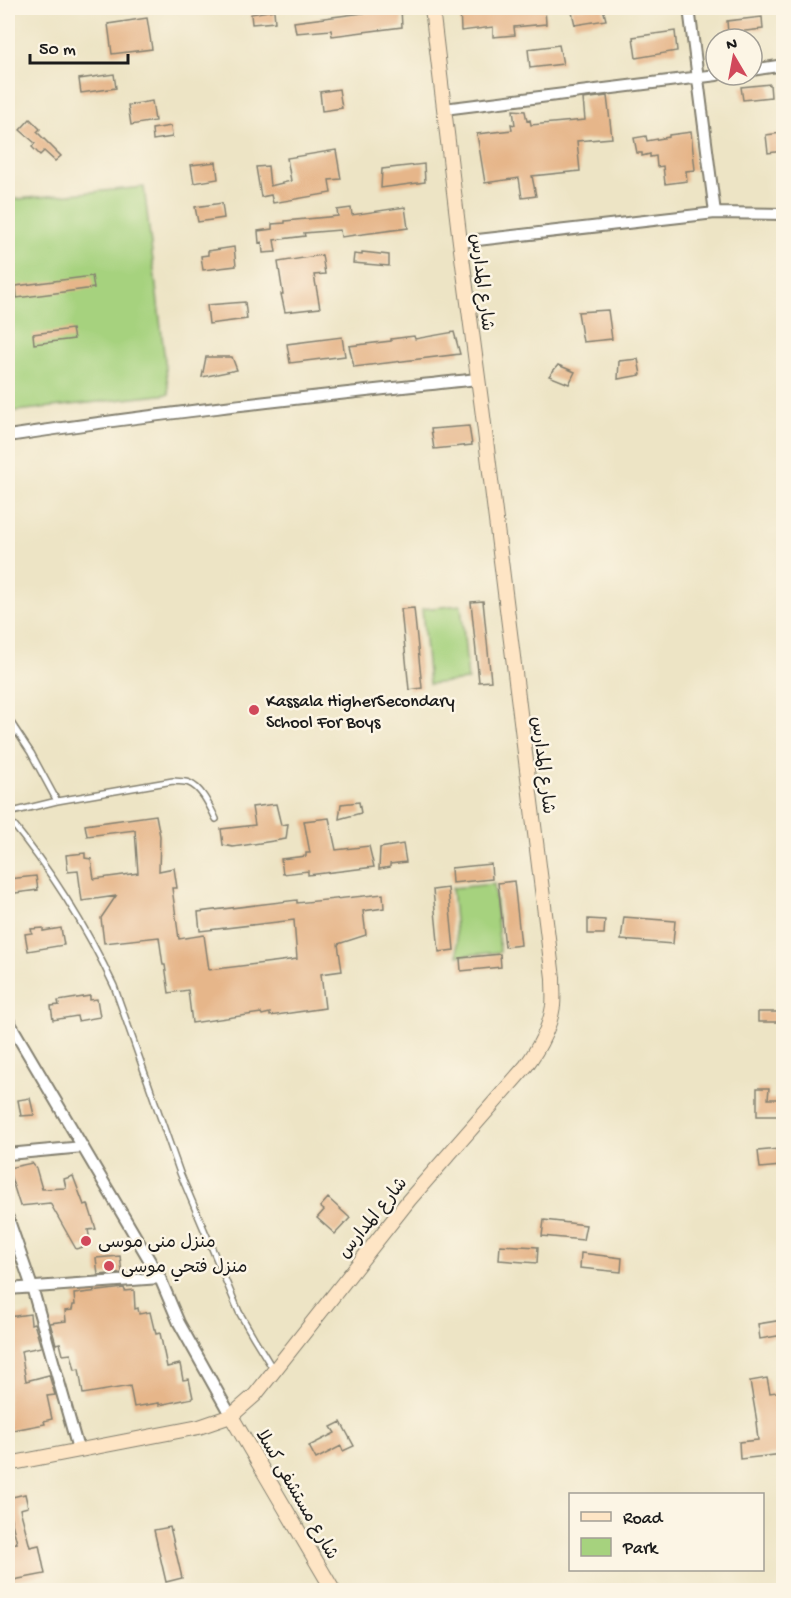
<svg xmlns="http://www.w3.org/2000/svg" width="791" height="1598" font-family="'Gochi Hand','Playpen Sans Arabic',sans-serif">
  <rect width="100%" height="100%" fill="#fcf5e5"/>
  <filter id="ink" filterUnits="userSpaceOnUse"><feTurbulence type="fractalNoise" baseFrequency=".0167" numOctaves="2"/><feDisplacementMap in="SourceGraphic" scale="12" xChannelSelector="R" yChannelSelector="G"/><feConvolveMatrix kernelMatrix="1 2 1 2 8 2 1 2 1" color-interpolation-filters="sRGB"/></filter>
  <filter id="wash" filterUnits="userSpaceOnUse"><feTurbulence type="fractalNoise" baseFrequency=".008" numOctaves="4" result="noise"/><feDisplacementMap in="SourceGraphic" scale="24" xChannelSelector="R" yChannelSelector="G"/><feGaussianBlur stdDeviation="1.35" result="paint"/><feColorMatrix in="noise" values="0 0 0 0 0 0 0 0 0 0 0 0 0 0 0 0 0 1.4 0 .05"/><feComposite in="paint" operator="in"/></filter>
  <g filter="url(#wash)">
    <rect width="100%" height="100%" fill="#ede4c5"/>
    <path fill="#a6d27e" stroke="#61774d" stroke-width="1.5" d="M144,187L169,394L8,412V200Z
      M461,605L468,680L429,684L422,609Z
      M494,884L500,952L458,956L452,888Z"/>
    <g id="blocks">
      <path fill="#e6b68a" d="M401,8L402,27L332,36L331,30L296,33L294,22Z
        M460,8H545L546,24L514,27L515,35L493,37V27L461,31Z
        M571,8H603L606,20L575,25Z
        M274,10L275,22L252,24L251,14Z
        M762,17L763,29L728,33L727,21Z
        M147,18L152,49L112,54L108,24Z
        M675,31L677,51L636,58L633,37Z
        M559,45L563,64L530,68L528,49Z
        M114,74L116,88L81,93L79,79Z
        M770,84L771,97L743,100L741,87Z
        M339,89L342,108L322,111L320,92Z
        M607,96L612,138L577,141L580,171L532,176L536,196L522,198L519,178L485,183L477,134L512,130L511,124L515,125L513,110L525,111L527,121L530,120L531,125L585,120L583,99Z
        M152,101L155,121L131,125L128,105Z
        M30,119L40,129L37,132L61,156L55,161L44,151L40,155L32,147L35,143L20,130Z
        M171,126L172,137L153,140L152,129Z
        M691,132L695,170L686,171L687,181L665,184L663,166L657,167L656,156L650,157V154L642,156V153H637L634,138L646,136L647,141L669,137V135Z
        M781,133L783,151L768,153L766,135Z
        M336,150L341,179L329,180L331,193L273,203L271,195L261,197L256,167L268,166L270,186L291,181L287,158Z
        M216,162L218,179L194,183L191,165Z
        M424,164L425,182L381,188L382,169Z
        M222,203L224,218L198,222L195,207Z
        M405,207L408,228L341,237L340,230L304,233L305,236L274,240L276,252L263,253L262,242L259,243L258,231L272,229V224L285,223V221L338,216L337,210L351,208L352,215Z
        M234,247L236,266L203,270L201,256L208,255V251Z
        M362,252L389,255V266L353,263L354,254L362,255Z
        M322,255L325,274L314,275L320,308L285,312L281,294H283L278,262Z
        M92,276L94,288L17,298L16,286Z
        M245,302L247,319L209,324L207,305Z
        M608,310L612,339L583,342L578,312Z
        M72,329L74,339L34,344L33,334Z
        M454,332L460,354L354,367L349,346L391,341V339L414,336L415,339Z
        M342,337L345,356L290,363L287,344Z
        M206,357H232L237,370L202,377Z
        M638,359L641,375L618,379L619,361Z
        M558,365L575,372L569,384L549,376Z
        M469,426L472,445L434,449L431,429Z
        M483,601L491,681L479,682L471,602Z
        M414,608L422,688L409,690L401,609Z
        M359,802L361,813L339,819L341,804Z
        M276,804L281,825L288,824L286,839L233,847L223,845L221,829L255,825L252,807Z
        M156,815L160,836L159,871L174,868L177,888H172L179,939L204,935L209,970L297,959L294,920L200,931L198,912L297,900V903L383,894L384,908L363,911L366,935L338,944L342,971L321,974L325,1008L270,1016V1013L262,1015L261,1013L192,1023L188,990L169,993L165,965H163L159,937L104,943L101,918L116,896L82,901L78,871L68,872L66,855L85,853V858L91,859L94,879L138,873L135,830L87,836L85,825Z
        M329,818L336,850L369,846L374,867L308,875V871L283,874L281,859L306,856V853H310L304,821Z
        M403,844L406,862L390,864V867L379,869L380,848Z
        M491,864L492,879L452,883L451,868Z
        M36,876L38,890L8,894V879Z
        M514,881L521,945L505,947L498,883Z
        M448,888L454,950L439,952L433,890Z
        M624,917L675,921L673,944L621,940Z
        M588,919L605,920L604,934H588Z
        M43,928V931L61,928L64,945L28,951L25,934L32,933L31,929Z
        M500,954L501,967L461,971L460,958Z
        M90,996V1000L97,999L100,1017L78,1021L77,1016L53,1020L51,1006L59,1005L58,1001Z
        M758,1012H783V1022H758Z
        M757,1088H769L768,1099H779L780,1116H757Z
        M30,1098L34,1115L21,1116L18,1100Z
        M779,1149L781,1166L760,1168L758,1151Z
        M32,1163L36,1168L42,1189L66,1188L64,1179L73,1176L84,1205L88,1204L96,1229L88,1230L91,1245L76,1249L50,1203L20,1206L8,1168Z
        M328,1198L350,1218L335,1234L317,1218L324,1210L320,1207Z
        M544,1220L586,1225L583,1240L542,1236Z
        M500,1245L538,1247L537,1263L499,1260Z
        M581,1253L622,1258L621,1272L580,1268Z
        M120,1256L122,1273L98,1275L96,1258Z
        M124,1288L125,1291L134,1290L135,1309L138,1308L139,1314L150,1312L154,1329H155L156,1334L160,1333L167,1367L180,1364L183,1380L189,1379L193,1398L159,1405V1403L134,1407L130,1386L83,1394L79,1369L75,1370L71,1354L63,1355L60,1343L56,1344L50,1323L66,1321L65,1311L72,1310L73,1305H75L74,1294Z
        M30,1314L31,1324L34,1323L41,1347L21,1351L26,1381L49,1375L55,1395L47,1396L52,1419L44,1421L45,1424L8,1431V1317Z
        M783,1320V1335L760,1339L758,1324Z
        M767,1378L770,1393L783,1391V1454L740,1459L739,1442L758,1440L756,1422H757L750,1381Z
        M341,1422L354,1446L343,1451L341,1446L316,1459L309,1446L335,1433L331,1427Z
        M25,1494L28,1507L20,1509L30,1547L39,1545L45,1574L8,1581V1544L17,1543L8,1507V1498Z
        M170,1527L182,1578L166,1582L154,1530Z"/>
    </g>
  </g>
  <g filter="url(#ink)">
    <use href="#blocks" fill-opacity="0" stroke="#848070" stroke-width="1.5"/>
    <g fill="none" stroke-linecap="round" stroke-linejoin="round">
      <g stroke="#848070" stroke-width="8">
        <path id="lane" d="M8,718L31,753L57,801
          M8,813L57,801L173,781C178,782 184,781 189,783C202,788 210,807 216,819
          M8,818C50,869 86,926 114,986L180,1173L239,1312L254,1338L273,1369"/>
      </g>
      <g stroke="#848070" stroke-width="14">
        <path id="street" d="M689,8L715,213
          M752,70L784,65
          M444,109L717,75
          M460,242L715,213L784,214
          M8,436C164,412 321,396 478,379
          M8,1020L160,1278L179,1323L231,1416
          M8,1154L83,1147
          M8,1218L32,1287L78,1449
          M8,1289L160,1278"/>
      </g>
      <g stroke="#848070" stroke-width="16">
        <path id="secondary" d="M231,1416L333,1590
          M8,1464L199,1427L231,1416L255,1395L409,1200L526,1066C539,1048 550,1028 553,1006C554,997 553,987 553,978L482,408L460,242L432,8"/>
      </g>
      <use href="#lane" stroke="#fff" stroke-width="5"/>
      <use href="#street" stroke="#fff" stroke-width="10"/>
      <use href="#secondary" stroke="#fee5c5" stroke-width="14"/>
    </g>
  </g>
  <g fill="#d1495b" stroke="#fcf5e5" stroke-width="2">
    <circle cx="254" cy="710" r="6"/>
    <circle cx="86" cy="1241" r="6"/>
    <circle cx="109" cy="1266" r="6"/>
  </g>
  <g text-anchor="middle" stroke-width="5" stroke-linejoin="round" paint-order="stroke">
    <g font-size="18" fill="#1c1c1c" stroke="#fcf5e5">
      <text transform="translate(483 282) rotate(83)" y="6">شارع المدارس</text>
      <text transform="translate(544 765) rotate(83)" y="6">شارع المدارس</text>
      <text transform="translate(372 1217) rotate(-51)" y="6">شارع المدارس</text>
      <text transform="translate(298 1494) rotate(60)" y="6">شارع مستشفى كسلا</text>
    </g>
    <g font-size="18" fill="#1c1c1c" stroke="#fcf5e5" text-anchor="start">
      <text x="266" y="706">Kassala HigherSecondary<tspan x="266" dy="21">School For Boys</tspan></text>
      <text x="98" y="1247">منزل منى موسى</text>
      <text x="121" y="1272">منزل فتحي موسى</text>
    </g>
  </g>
  <rect width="791" height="1598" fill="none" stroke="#fcf5e5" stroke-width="30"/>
  <rect x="569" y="1493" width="195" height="78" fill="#fcf5e5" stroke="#a29e95" stroke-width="1.5"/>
  <rect x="581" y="1512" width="30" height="9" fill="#fee5c5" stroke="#a29e95" stroke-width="1.5"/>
  <text x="623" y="1523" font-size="18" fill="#1c1c1c">Road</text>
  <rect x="581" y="1538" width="30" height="18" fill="#a6d27e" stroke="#a29e95" stroke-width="1.5"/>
  <text x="623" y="1553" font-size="18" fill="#1c1c1c">Park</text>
  <g transform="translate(734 57) rotate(350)"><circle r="28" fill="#fcf5e5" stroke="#a29e95" stroke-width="1.5"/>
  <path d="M0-4.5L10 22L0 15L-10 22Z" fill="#d1495b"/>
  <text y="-9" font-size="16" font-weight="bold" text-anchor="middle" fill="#1c1c1c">N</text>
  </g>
  <path d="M30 54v9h98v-9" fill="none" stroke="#1c1c1c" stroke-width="3"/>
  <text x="39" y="54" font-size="18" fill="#1c1c1c" stroke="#fcf5e5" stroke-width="4.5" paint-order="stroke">50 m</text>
</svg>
